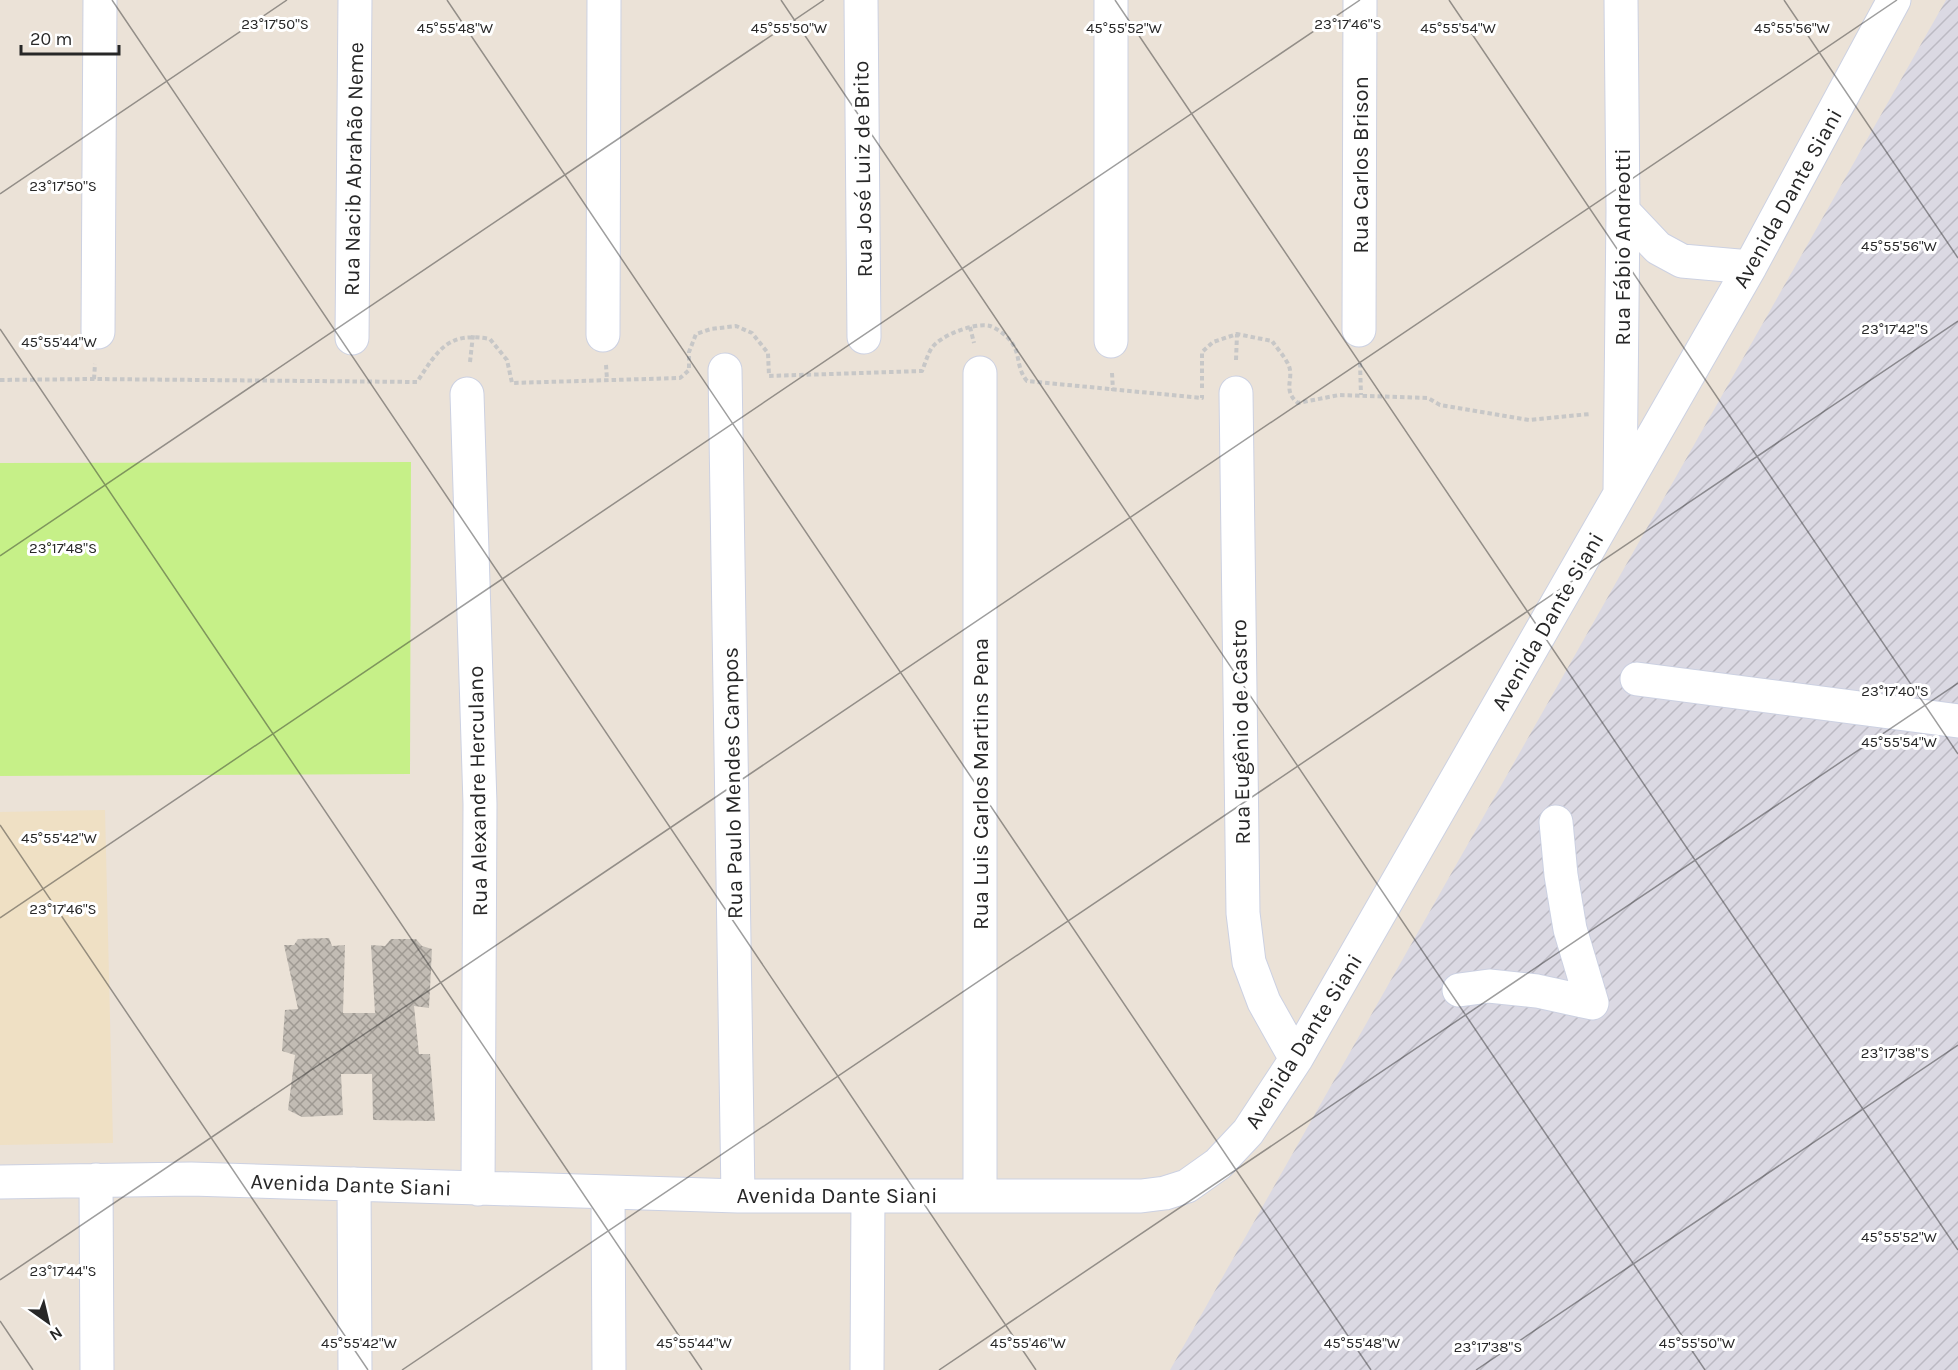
<svg xmlns="http://www.w3.org/2000/svg" width="1958" height="1370" font-family="Karla,sans-serif">
  <defs>
    <pattern id="industrial-furrows" width="10" height="10" patternUnits="userSpaceOnUse" patternTransform="scale(1.5)"><rect width="10" height="10" fill="#dbd9e3"/><path d="M-1 1l2-2M0 10L10 0M9 11l2-2" fill="none" stroke="#bcbac3"/></pattern>
    <pattern id="building-cross-hatch" width="8" height="8" patternUnits="userSpaceOnUse" patternTransform="scale(1.5)"><rect width="8" height="8" fill="#c2bcb4"/><path d="M0 0l8 8M0 8l8-8" fill="none" stroke="#9e9992"/></pattern>
  </defs>
  <rect width="100%" height="100%" fill="#ebe2d7"/>
  <path fill="url(#industrial-furrows)" d="M1946,0H1958V1370H1170Z"/>
  <path fill="#efe0c4" d="M105,810L113,1143L0,1145V812Z"/>
  <path fill="#c6f088" d="M411,462L410,774L0,776V463Z"/>
  <path fill="url(#building-cross-hatch)" d="M329,938L332,946L345,945L343,1013H375L371,945L385,946L391,939H416L422,946L432,949L429,1008L414,1006L419,1054H430L435,1121L373,1120L372,1074H341L343,1115L302,1117L288,1110L295,1055L282,1051L285,1010L298,1009L284,945H294L298,939Z"/>
  <g fill="none" stroke-linecap="round" stroke-linejoin="round">
    <g stroke="#ccd1e2" stroke-width="35">
      <path id="minor" d="M861,0L864,337
        M1111,0V341
        M1623,211L1658,248L1682,261L1750,267
        M1359,330L1360,0
        M98,332L100,0
        M603,335L604,0
        M352,338L355,0
        M725,370L738,1196
        M1236,393L1243,913L1249,962L1264,1002L1296,1059
        M467,394L480,804L478,1189
        M1620,493L1623,211L1621,0
        M1637,679L1958,721
        M1459,990L1489,986L1537,991L1592,1003L1570,929L1561,875L1556,822
        M96,1180L97,1370
        M0,1182L191,1179L738,1196H1141L1165,1193L1187,1186L1218,1164L1248,1132L1296,1059L1750,267L1894,0
        M354,1184L355,1370
        M608,1192L609,1370
        M980,1195V373
        M867,1370L868,1196"/>
    </g>
    <path stroke="#c7c7c7" stroke-width="4" stroke-dasharray="4.5 3" stroke-linecap="butt" d="M970,327L974,343
      M1236,360L1237,334
      M470,362L473,335
      M1360,363L1361,395
      M606,365L607,380
      M1112,373L1113,391
      M94,379L95,364
      M0,380L94,379L417,382C438,350 448,331 490,339L507,360L512,383L680,378L689,370V352L696,334L711,329L736,326L752,333L768,353L769,376L922,371C925,364 927,356 931,349C939,336 974,322 990,326C994,327 1003,333 1006,336C1023,352 1014,365 1027,381L1202,398V395
      M1202,388V352L1213,342L1237,334L1272,341C1277,348 1285,357 1289,366C1294,380 1282,390 1298,403L1339,395L1428,398L1440,405L1529,420L1590,414"/>
    <use href="#minor" stroke="#fff" stroke-width="33"/>
  </g>
  <path fill="none" stroke="#272727" stroke-width="1.5" stroke-opacity="0.45" d="M112,0L1036,1370M447,0L1371,1370M781,0L1705,1370M1115,0L1958,1250M1449,0L1958,754M1784,0L1958,258M0,194L287,0M0,329L702,1370M0,556L824,0M0,825L368,1370M0,918L1360,0M0,1280L1897,0M0,1321L33,1370M402,1370L1958,321M939,1370L1958,683M1476,1370L1958,1045"/>
  <g text-anchor="middle" stroke-width="6" stroke-linejoin="round" paint-order="stroke">
    <g font-size="22" fill="#272727" stroke="#fff">
      <text transform="translate(1360 165) rotate(-90)" y="8">Rua Carlos Brison</text>
      <text transform="translate(353 169) rotate(-89)" y="8">Rua Nacib Abrahão Neme</text>
      <text transform="translate(862 169) rotate(-91)" y="8">Rua José Luiz de Brito</text>
      <text transform="translate(1787 198) rotate(-61)" y="8">Avenida Dante Siani</text>
      <text transform="translate(1622 247) rotate(-90)" y="8">Rua Fábio Andreotti</text>
      <text transform="translate(1547 621) rotate(-60)" y="8">Avenida Dante Siani</text>
      <text transform="translate(1240 732) rotate(-91)" y="8">Rua Eugênio de Castro</text>
      <text transform="translate(732 783) rotate(-91)" y="8">Rua Paulo Mendes Campos</text>
      <text transform="translate(980 784) rotate(-90)" y="8">Rua Luis Carlos Martins Pena</text>
      <text transform="translate(477 791) rotate(-91)" y="8">Rua Alexandre Herculano</text>
      <text transform="translate(1303 1041) rotate(-58)" y="8">Avenida Dante Siani</text>
      <text transform="translate(351 1184) rotate(2)" y="8">Avenida Dante Siani</text>
      <text x="837" y="1203">Avenida Dante Siani</text>
    </g>
  </g>
  <g font-size="15" text-anchor="middle" fill="#272727" stroke="#fff" stroke-width="6" stroke-linejoin="round" paint-order="stroke">
    <text x="275" y="29">23°17'50"S</text>
    <text x="1348" y="29">23°17'46"S</text>
    <text x="455" y="33">45°55'48"W</text>
    <text x="789" y="33">45°55'50"W</text>
    <text x="1124" y="33">45°55'52"W</text>
    <text x="1458" y="33">45°55'54"W</text>
    <text x="1792" y="33">45°55'56"W</text>
    <text x="63" y="191">23°17'50"S</text>
    <text x="1899" y="251">45°55'56"W</text>
    <text x="1895" y="334">23°17'42"S</text>
    <text x="59" y="347">45°55'44"W</text>
    <text x="63" y="553">23°17'48"S</text>
    <text x="1895" y="696">23°17'40"S</text>
    <text x="1899" y="747">45°55'54"W</text>
    <text x="59" y="843">45°55'42"W</text>
    <text x="63" y="914">23°17'46"S</text>
    <text x="1895" y="1058">23°17'38"S</text>
    <text x="1899" y="1242">45°55'52"W</text>
    <text x="63" y="1276">23°17'44"S</text>
    <text x="359" y="1348">45°55'42"W</text>
    <text x="694" y="1348">45°55'44"W</text>
    <text x="1028" y="1348">45°55'46"W</text>
    <text x="1362" y="1348">45°55'48"W</text>
    <text x="1697" y="1348">45°55'50"W</text>
    <text x="1488" y="1352">23°17'38"S</text>
  </g>
  <g transform="translate(48 1322) rotate(146)" stroke="#ffffff" stroke-width="4.5" paint-order="stroke">
  <path d="M0-4.5L10 22L0 15L-10 22Z" fill="#272727"/>
  <text y="-9" font-size="16" font-weight="bold" text-anchor="middle" fill="#272727">N</text>
  </g>
  <path d="M21 45v9h98v-9" fill="none" stroke="#272727" stroke-width="3"/>
  <text x="30" y="45" font-size="18" fill="#272727" stroke="#ffffff" stroke-width="4.5" paint-order="stroke">20 m</text>
</svg>
